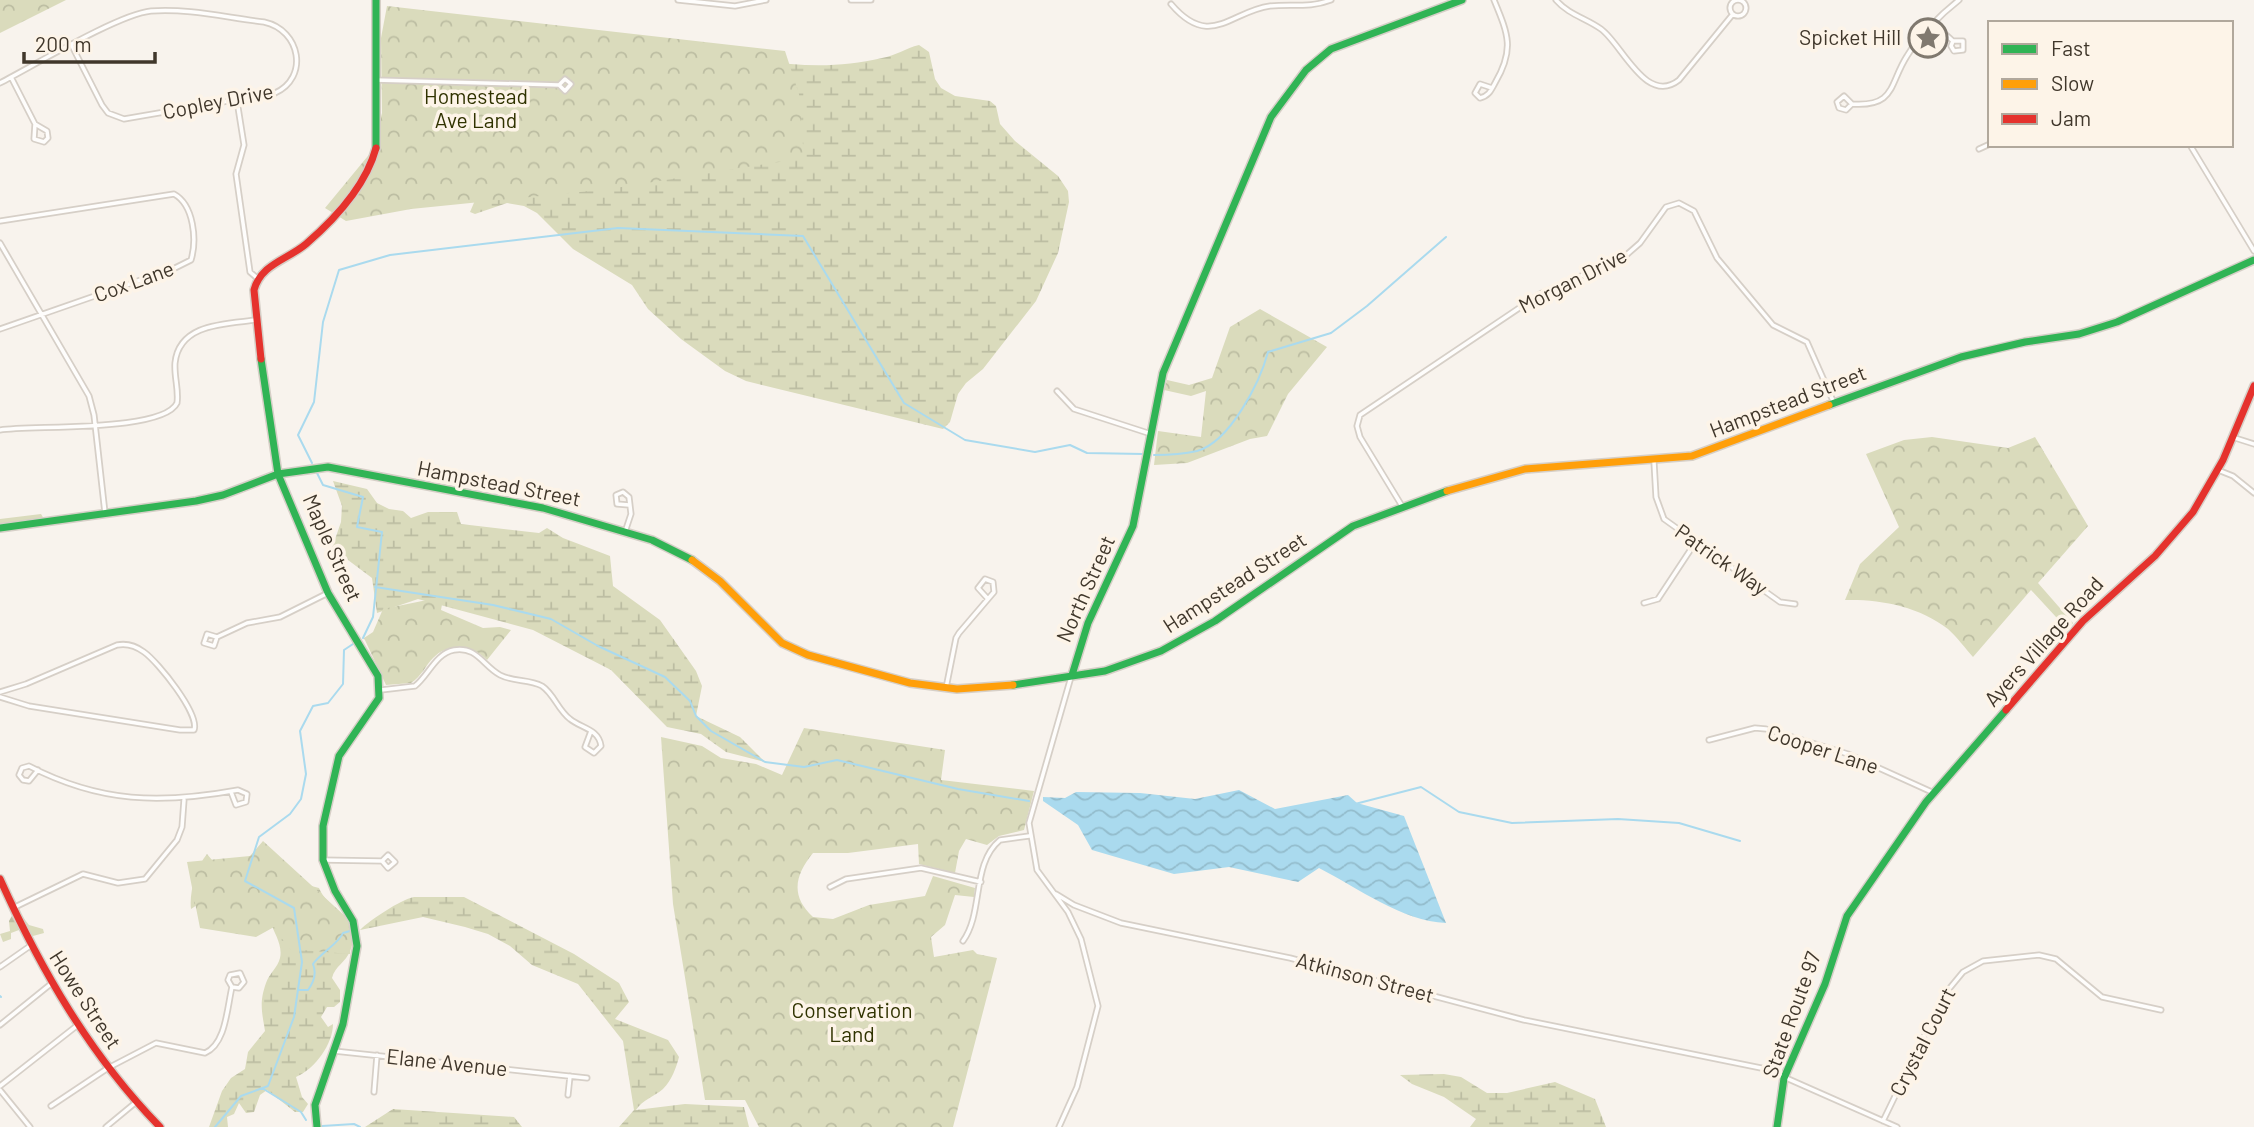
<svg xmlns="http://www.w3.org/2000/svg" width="2254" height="1127" font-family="Barlow,sans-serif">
  <defs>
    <pattern id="forest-firs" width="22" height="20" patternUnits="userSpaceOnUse" patternTransform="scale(1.75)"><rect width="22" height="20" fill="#dadbbc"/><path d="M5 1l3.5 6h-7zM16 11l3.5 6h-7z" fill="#bcbda2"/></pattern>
    <pattern id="wetland-marsh" width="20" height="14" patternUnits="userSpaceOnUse" patternTransform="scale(1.75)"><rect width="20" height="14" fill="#dadbbc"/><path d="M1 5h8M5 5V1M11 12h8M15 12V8" fill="none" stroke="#bcbda2"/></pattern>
    <pattern id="park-crowns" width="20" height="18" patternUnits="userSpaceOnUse" patternTransform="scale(1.75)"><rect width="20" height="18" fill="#dadbbc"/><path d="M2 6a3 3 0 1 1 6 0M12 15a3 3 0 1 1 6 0" fill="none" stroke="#bcbda2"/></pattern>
    <pattern id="water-waves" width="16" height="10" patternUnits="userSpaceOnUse" patternTransform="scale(1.75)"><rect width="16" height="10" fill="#aadaee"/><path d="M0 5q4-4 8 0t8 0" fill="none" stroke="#93bccc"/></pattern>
  </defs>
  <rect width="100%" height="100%" fill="#f8f3ed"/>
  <path fill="#dadbbc" d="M41,514L44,519L0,525V519Z"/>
  <path fill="url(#forest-firs)" d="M13,914L22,916L29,925L43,929L44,933L33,936L19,930L11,933V939L3,942L0,934L10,931L9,921Z"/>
  <path fill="url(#wetland-marsh)" d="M919,45L929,52L935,79L941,88L955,96L990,101L996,106L1000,124L1015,141L1058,176L1068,191L1069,202L1058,253L1036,301L983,369L966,383L958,394L950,422L943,429L746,381L725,371L681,339L648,309L632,285L573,249L537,213L524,206L507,203L475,214L470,212L476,198L755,59C799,67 839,68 882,58C895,56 906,48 919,45Z
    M333,481L367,489L377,503L389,509L403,511L411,518L428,512H457L461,524L539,533L547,528L563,538L610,556L613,586L660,620L696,671L702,686L696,716L740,737L765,762L726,752L701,734L667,727L611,670L533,630L418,599L377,613L372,578L332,548L341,522L342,506Z
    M207,854L212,860L319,888C328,911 364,917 350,951C346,962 335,966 332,978L340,990V1002L334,1007H327L321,1017L328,1027L333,1024C333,1044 315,1069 296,1077L302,1097L308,1104L303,1112H295L267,1090L260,1095L254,1112L246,1113L239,1103L234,1114L227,1117L228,1127H209L222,1091L231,1078L245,1069L248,1052L265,1031C262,1012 259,1003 266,983C269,974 278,967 280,958C283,945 274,933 270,921L197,905L191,909C189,893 196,867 207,854Z
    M414,897H464L574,954L619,983L629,1002L615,1019L668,1040L679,1057C676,1068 672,1080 663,1089C654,1097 643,1099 636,1110L685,1104L744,1107L749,1127H619L634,1110L623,1041L578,984L532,965L510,946L488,934L465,927L423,917L360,930C370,920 400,900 414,897Z
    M1444,1074L1461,1077L1487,1093H1507L1555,1082L1595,1099L1606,1127H1470L1476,1119L1444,1097L1412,1084L1400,1075Z
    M393,1109L514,1117L522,1127H365Z"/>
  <path fill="url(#park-crowns)" d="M0,0H66L0,33Z
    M387,6L785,51L799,94L804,158L609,189L411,209L346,221L325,208L372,151L382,113L381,38Z
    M1260,309L1327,347L1288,394L1267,436L1250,439L1187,463L1154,465L1158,431L1201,437L1206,391L1191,396L1164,390L1167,380L1189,385L1212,378L1230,327Z
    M1932,437L2008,448L2035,437L2088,526L2038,583L2073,623L2068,630L2031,590L1973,657C1965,648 1957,637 1948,629C1919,606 1879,599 1845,600L1860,564L1899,527L1866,454L1904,440Z
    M432,599H443L441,610L483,628L500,627L511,630L487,660C473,645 449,641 433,658C425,666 422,676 411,683L386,685L364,638L373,632L383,609Z
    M804,728L945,750L941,780L1034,791L1024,830L999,836L987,845L966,839L959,851L955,873L919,864L918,844L848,853H813C795,875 790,896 813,917L833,919L869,905L925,896L933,876L975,888L974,897L955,895L945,925L931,937L934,957L973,950L977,954L997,958L953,1127H759L745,1100H705L673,904L661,737L702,746L721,758L756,764L782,775Z
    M263,841L345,916L351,935L350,954L289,949L274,927L256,937L200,928L187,862L250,856Z"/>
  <path fill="url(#water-waves)" d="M1239,790L1275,809L1348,795L1357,803L1404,816L1446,923C1402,921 1358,888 1319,868L1298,882L1229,867L1174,874L1092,850L1078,825L1043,801V797L1065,798L1076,792L1140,793L1195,799Z"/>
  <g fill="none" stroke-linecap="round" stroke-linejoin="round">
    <path stroke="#aadaee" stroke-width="2" d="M1154,455C1168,455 1184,454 1197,451C1230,442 1260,382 1268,352L1331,333L1367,306L1446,237
      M312,463L298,435L314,402L323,322L339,270L390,255L618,228L803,236L904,403L965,440L1035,452L1070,445L1087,453L1143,454
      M317,473L323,485L363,497L357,527L382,532L373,617L363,638
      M375,587L493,605L551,619L598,646L665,677L690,701L696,716L711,731L765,762L804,767L837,760L958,789L1029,801
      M1355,804L1421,787L1459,812L1512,823L1618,819L1679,823L1740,841
      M299,990H308C314,982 317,974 313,964C321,953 339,943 343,933L350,931
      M0,996L1,997
      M262,1088L301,1112L306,1120
      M322,1126L354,1124L360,1127
      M215,1127L241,1096L268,1086L294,1017L302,962L294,908L245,881L259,837L290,814L301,799L306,774L300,731L313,706L328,703L343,684L344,650L356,642"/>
    <g stroke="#d6cfc7" stroke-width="7">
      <path id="street" d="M678,0L735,6L766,0
        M851,0H871
        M1556,0C1569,15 1586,18 1601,29C1622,44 1646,106 1679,80L1733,14
        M1730 8a8 8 0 1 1 16 0a8 8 0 1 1-16 0Z
        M1171,4C1210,50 1231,11 1270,6C1291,4 1311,8 1331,0
        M1934,24L1953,41H1963V50L1954,51L1951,46L1953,41
        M11,77L35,124L47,131L48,138L44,142L34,139L35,124
        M375,80L559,85L565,91L571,84L565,79L559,85
        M0,83C33,66 119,14 151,11C188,8 228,18 264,22C301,30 309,78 275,93L124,119L108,113L102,105L72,46
        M1492,88L1480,84L1475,93L1480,98C1489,96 1491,90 1495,83C1515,49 1508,34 1494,0
        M237,101L244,145L236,174L250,272L257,278
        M1852,104L1844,96L1837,102L1839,108L1846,110L1852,104C1896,107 1889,84 1907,56C1919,36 1941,14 1959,0
        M2190,145L2254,251
        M1979,149L1990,144
        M0,221L174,194C194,205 197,240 191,260L175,268L0,329
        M0,243L89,396L94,415L105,513
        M1057,391L1074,409L1151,434
        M0,430C34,425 163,432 177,403C179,390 174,377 175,363C179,323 226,324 256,320
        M2232,437L2254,444
        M1654,462L1656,497L1664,519L1780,602L1795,604
        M2218,470L2233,476L2254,493
        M1402,506L1360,437L1357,426L1360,415L1540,294L1624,257L1640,243L1666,207L1679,203L1694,211L1717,258L1773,325L1807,342L1834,403
        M625,532L631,514L629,497L623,492L616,495L617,504L629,505
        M1644,603L1658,599L1695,543
        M217,637L214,646L204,643L207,634L217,637L247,623L280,617L328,593
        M946,688L956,638L959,633L994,592L993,582L985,579L978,588L988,599
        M381,690L415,686C428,676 436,653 454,650C477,646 483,666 500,675C513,682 529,679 542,686C554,694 558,710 570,719C581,728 599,729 601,746L594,753L585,747L591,731
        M0,692L26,684L117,645C127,643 136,646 144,652C158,662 200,714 194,730H180L29,706L0,697
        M1709,740L1755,728L1766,729L1848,754L1934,793
        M38,770L29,781L23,780L19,775L22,768L29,766C100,803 161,804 238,790L247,794L246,802L236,805L231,792
        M323,860L382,861L388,868L395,862L388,855L382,861
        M830,887L846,879L921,868L981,882
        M1056,894L1074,905L1121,923L1290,958L1524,1020L1766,1069L1897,1127
        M15,907L83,874L118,883L145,879L177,840L182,827L184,800
        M963,941C984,912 971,864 1000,840L1029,836
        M0,967L30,946
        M0,1025L52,983
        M334,1051L587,1078
        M0,1086L79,1024
        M0,1090L30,1127
        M374,1092L377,1055
        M568,1095L570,1076
        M51,1106L108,1068L156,1043L205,1053C226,1044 227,1008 232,987L239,988L244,982L240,973L230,975L228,980L232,987
        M1883,1121L1944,995L1963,972L1983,961L2039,955L2056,959L2102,997L2161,1010
        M106,1127L135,1103
        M1059,1127L1077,1087L1098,1006L1081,939L1068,912L1037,870L1029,823L1071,677"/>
    </g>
    <g stroke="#d6cfc7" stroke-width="10">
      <path id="fast" d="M376,0V148
        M261,359L278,474L328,593L378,676L379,698L339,756L323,826V860L335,891L353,921L357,946L343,1024L315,1105L317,1127
        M1829,405L1961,357L2025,342L2079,334L2117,322L2254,260
        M0,528L196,501L223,495L278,474L328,467L543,508L652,540L692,560
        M1072,675L1088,623L1133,526L1163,373L1271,117L1306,70L1331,49L1462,0
        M1013,685L1105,671L1161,651L1215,621L1353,526L1447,491
        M1777,1127L1784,1078L1825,984L1847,916L1926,802L2006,710"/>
    </g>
    <g stroke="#d6cfc7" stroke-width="10">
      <path id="slow" d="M1447,491L1525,469L1692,456L1829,405
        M692,560L720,581L782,643L808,655L910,683L957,689L1013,685"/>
    </g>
    <g stroke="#d6cfc7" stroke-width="10">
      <path id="jam" d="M261,359L254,290C261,264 287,260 306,244C335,219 366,185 376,148
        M2006,710L2083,621L2155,556L2193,512L2223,460L2254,386
        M0,879C41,970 90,1055 160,1127"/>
    </g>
    <use href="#street" stroke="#fefdfc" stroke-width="3.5"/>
    <use href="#fast" stroke="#30b455" stroke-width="7"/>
    <use href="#slow" stroke="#ff9f0a" stroke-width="7"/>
    <use href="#jam" stroke="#e5322d" stroke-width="7"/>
  </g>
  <defs>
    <g id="sight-ring" transform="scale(2.0125)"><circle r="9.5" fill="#fdf4e8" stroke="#80796f" stroke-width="1.5"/><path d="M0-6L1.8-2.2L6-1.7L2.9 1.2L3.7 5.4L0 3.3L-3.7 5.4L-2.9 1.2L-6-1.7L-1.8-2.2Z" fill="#80796f"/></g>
  </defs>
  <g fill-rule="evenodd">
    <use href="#sight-ring" x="1928" y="38"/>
  </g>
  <g text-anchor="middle" stroke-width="7" stroke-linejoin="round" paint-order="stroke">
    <g font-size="21" fill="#40372b" stroke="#fdf4e8" text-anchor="end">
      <text x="1901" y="45">Spicket Hill</text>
    </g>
    <g font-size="21" fill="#303300" stroke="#fdf4e8">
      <text x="476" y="104">Homestead<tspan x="476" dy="24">Ave Land</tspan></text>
      <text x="852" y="1018">Conservation<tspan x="852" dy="24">Land</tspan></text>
    </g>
    <g font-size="21" fill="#40372b" stroke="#fdf4e8">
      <text transform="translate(218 102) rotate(-11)" y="7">Copley Drive</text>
      <text transform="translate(1573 281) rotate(-27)" y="7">Morgan Drive</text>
      <text transform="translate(134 282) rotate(-20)" y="7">Cox Lane</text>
      <text transform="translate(1788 402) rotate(-21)" y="7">Hampstead Street</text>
      <text transform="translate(499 484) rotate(11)" y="7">Hampstead Street</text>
      <text transform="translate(332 548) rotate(66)" y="7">Maple Street</text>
      <text transform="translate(1721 560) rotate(35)" y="7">Patrick Way</text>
      <text transform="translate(1235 583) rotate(-33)" y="7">Hampstead Street</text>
      <text transform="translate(1086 589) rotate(-66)" y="7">North Street</text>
      <text transform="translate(2044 642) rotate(-48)" y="7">Ayers Village Road</text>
      <text transform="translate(1823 750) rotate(18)" y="7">Cooper Lane</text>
      <text transform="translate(1365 978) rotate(15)" y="7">Atkinson Street</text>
      <text transform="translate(85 1000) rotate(57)" y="7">Howe Street</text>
      <text transform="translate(1792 1015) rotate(-70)" y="7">State Route 97</text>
      <text transform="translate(1923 1042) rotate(-63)" y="7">Crystal Court</text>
      <text transform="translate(447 1063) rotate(6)" y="7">Elane Avenue</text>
    </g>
  </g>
  <rect x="1988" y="21" width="245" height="126" fill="#fdf4e8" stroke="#b1a89c" stroke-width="2"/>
  <rect x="2002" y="44" width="35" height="10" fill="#30b455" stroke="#b1a89c" stroke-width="2"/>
  <text x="2051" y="56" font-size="21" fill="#40372b">Fast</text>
  <rect x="2002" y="79" width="35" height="10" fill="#ff9f0a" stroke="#b1a89c" stroke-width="2"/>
  <text x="2051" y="91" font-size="21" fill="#40372b">Slow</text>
  <rect x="2002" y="114" width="35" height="10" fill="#e5322d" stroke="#b1a89c" stroke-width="2"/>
  <text x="2051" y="126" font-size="21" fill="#40372b">Jam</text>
  <path d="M24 52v10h131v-10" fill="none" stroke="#40372b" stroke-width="3.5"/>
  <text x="35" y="52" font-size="21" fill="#40372b" stroke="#fdf4e8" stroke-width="5" paint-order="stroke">200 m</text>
</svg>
